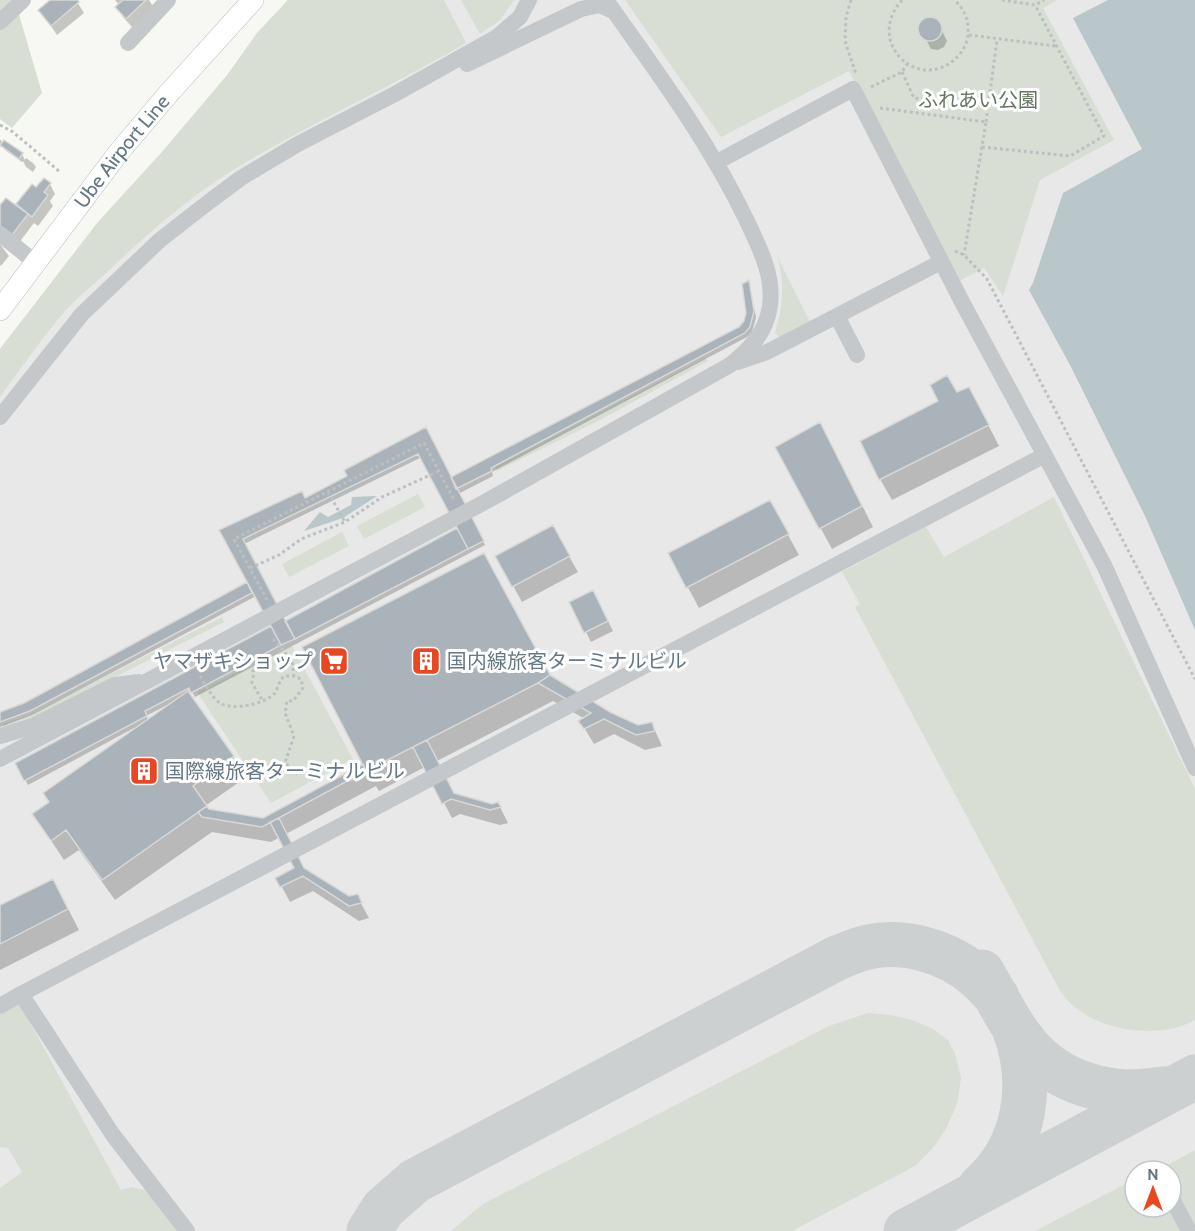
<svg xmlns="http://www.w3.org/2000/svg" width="1195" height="1231" font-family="Cabin,'Noto Sans JP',sans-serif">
  <rect width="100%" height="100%" fill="#f7f7f3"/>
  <path fill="#e7e8e7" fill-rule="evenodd" d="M288,0H1195V1231H0V349L98,222L162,152L228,74L257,33ZM1135,1171H1171V1207H1135Z"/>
  <path fill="#d8ded4" d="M0,0H23L18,11L42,93L12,128L0,119Z
    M288,0H444L466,43C386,90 301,127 222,177C180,205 143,238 106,273C93,285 78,297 66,310C42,338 21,368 0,397V349L98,222L162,152L228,74L257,33Z
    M461,0H514L500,20L480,34Z
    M625,0H1057L1043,8L1114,140L1040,180L1003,296L984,268L959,281L849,71L721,137Z
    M778,258L810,322L779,337L775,333C776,326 779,320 780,313C783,294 783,277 778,258Z
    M705,358L708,361L602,419L497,471L495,467Z
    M418,494L425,507L364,539L357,526Z
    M1054,497L1195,789V1020C1162,1039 1105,1032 1076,1008C1070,1004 1065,997 1060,991L855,607L860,604L842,572L926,527L944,557Z
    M342,532L349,546L289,577L282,564Z
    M222,617L224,622L30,720L4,729L3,724L30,715Z
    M292,646L353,759L271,803L197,692Z
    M20,1004L121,1190L131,1187L151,1191L179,1231H0V1188L22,1172L8,1148L0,1147V1015Z
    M868,1013L891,1015L915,1021L933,1029L948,1040L955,1054L961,1078L957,1104L946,1129L933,1148L915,1166L792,1231H451L483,1204L829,1026Z
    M1195,1150V1230L1171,1185V1171H1164L1162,1168Z
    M1135,1179V1207H1171L1184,1231H1035Z"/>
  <path fill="#b9c7ca" d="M1108,0H1195V630L1145,516L1070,365L1029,290L1033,283L1063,193L1142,149L1073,18Z
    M377,496L343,518L304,531L320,512L328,517L351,505L352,497Z"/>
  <path fill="#0003" fill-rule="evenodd" d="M52,0H76L84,13L57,35L40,10Z
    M115,0H149L154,8L133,28L123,17L117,8L119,5Z
    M931,19L937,21L947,41L944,47L938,50L931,49L920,28L922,22Z
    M0,139L3,144L5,142L22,154L25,160L26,158L33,163L36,167L33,172L26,167L23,161L22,162L5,150L2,145L0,147Z
    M50,184L55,194L50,201L53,206L38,226L34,223L18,244L0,230V208L16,206L32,186L37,190Z
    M0,244L9,256L1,266L0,265Z
    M748,282L756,317L752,332L747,337L492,472L493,476L458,494L485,545L195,697L192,692L188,694L233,757L245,778L205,806L209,811L263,819L550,677L609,713L637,727L652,724L662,746L645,750L614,734L594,744L580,721L585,719L553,701L437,761L454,793L492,805L498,803L508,823L500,825L460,814L452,818L425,767L379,791L376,786L286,834L304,870L349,898L357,896L369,918L359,921L313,891L290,902L277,878L296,869L280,837L271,842L212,832L115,900L79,850L64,860L34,815L50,803L135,730L134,728L28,785L17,764L273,626L256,596L32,715L0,727V712L24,704L249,583L222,531L305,499L349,477L425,429L451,479L740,328L745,322L747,313ZM422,457L459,529L285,623L244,544ZM167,705L168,707L149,721L146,716Z
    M957,394L980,409L999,446L892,500L880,479Z
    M831,444L873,527L832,549L777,447Z
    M781,522L799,555L699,608L670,554Z
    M561,542L578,572L522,602L497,557Z
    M598,601L613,631L591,642L586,632Z
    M64,901L79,930L0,970V907Z"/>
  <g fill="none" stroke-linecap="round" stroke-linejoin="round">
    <path stroke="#ccd0d1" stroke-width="45" d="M982,972C998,999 1013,1032 1035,1054C1069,1088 1119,1097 1164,1089
      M980,1187C1026,1147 1035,1083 1014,1028
      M369,1231L383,1209L415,1181L837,958C847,954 858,949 868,947C905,939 949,952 977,977C984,983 990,990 997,997
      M906,1231L1195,1077"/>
  </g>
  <path fill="#aab3b9" stroke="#d8d8d6" stroke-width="1.5" d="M50,0H78L79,2L51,26L38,10Z
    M123,0H146L126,19L115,7Z
    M918 29a12 12 0 1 1 24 0a12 12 0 1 1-24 0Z
    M4,140L23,153L19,159L0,145Z
    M44,178L51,183L44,192L48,195L32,217L16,204L32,184L36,187Z
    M6,198L28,214L12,235L0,226V205Z
    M749,280L754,311L750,327L745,333L491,468L492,471L456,489L451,477L739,327L744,321L746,313L742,284Z
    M947,375L957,392L969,387L989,425L879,480L860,441L938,401L930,385Z
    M820,422L862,506L819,529L775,447Z
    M426,427L484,541L468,549L418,454L243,539L295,639L281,645L219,530L302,491L305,498L347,476L344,470Z
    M770,500L789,534L686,588L668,553Z
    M553,525L570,556L512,587L495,556Z
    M457,528L468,549L295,639L285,621Z
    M484,553L550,675L538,683L366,771L302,647Z
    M247,582L252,593L30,711L0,722V712L24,703Z
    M593,590L608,621L584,633L569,602Z
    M271,626L281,645L191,693L189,688L145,711L147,716L24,781L15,763Z
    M550,675L610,712L638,725L652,722L655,731L636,735L604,719L584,729L578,721L591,713L538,683Z
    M188,691L234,756L193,786L207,806L102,880L66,830L51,841L32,814L49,802L43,793Z
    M427,740L454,793L492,804L498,802L501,807L490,810L451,799L442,804L413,747Z
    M363,764L366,771L262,827L202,817L198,812L207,806L209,809L263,818Z
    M279,818L304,868L349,896L358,894L362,903L349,906L303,876L280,887L275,878L294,868L270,822Z
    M53,879L68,909L0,944V905Z"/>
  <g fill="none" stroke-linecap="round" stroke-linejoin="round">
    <g stroke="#b5babd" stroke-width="22">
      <g id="major">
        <path id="s1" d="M0,310L119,152L169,93L253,0"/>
      </g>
    </g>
    <path stroke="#bdc0c2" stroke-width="3" stroke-dasharray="3 3" stroke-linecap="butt" d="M851,0L846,17L845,41L856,74
      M902,0C865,41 916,92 954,60C962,53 968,43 968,33C969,20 964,8 954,0
      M1002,0L1035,5L1044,0
      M969,35L1056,46
      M902,72L914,98L988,109
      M871,87L902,72L907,64
      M880,108L986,122L964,255
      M986,122L997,40
      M0,125L13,132L60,172
      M982,147L1070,156L1104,136L1035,5
      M955,251L964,255L987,279L1195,679
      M328,492L345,522
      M250,568L279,555L301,539L345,522L382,497L439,471
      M267,600L234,539L424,443L454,500
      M273,639L292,661L294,675
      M245,653L254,673L252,683L262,700
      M200,676C205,684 212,698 220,703C232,711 266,704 275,693C278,688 279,681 284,676H294L301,679L303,688L293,701H287L285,713L294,736L285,763L299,775"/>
    <path stroke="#c4c8cb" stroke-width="16" d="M0,22L23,0
      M128,43L168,0
      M467,64L581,9L600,5L613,11
      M717,162L853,89L961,300L1104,565L1195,768
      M0,234L36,263
      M837,316L857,355
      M738,362L767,352L941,262
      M0,417L82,314L160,240L210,201L241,178L298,144L395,94L497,37L520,17L529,0
      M0,736L33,726L115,685L139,682
      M0,759L485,502L730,365C750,349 766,333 770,306C774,274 759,247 746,219C708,140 656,71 606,0
      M21,994L1045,455
      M0,1006L21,994L113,1135L187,1231
      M1171,1197L1189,1231"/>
    <use href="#major" stroke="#fff" stroke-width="21"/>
  </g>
  <defs>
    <g id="supermarket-square" transform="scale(1.5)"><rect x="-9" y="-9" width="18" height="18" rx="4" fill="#e94721" stroke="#fff"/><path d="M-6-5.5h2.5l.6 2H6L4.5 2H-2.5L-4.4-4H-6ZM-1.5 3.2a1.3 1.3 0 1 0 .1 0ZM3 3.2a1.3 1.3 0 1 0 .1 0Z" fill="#fff"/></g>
    <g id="building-square" transform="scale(1.5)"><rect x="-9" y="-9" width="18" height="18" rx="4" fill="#e94721" stroke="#fff"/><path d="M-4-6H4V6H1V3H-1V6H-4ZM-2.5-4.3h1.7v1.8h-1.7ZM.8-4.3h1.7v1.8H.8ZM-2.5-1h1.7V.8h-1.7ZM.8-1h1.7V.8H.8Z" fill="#fff"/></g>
  </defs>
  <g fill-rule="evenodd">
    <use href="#supermarket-square" x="334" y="661"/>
    <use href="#building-square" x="426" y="661"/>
    <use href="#building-square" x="144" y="771"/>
  </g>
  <g text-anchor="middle" stroke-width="6" stroke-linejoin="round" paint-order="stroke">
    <g font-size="20" fill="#667760" stroke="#fff">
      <text x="978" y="107">ふれあい公園</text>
    </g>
    <g font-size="20" fill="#647885" stroke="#fff">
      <text dy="7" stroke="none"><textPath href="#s1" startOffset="200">Ube Airport Line</textPath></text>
    </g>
    <g font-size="20" fill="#647885" stroke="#fff" text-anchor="start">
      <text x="313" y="668" text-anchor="end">ヤマザキショップ</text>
      <text x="447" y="668">国内線旅客ターミナルビル</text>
      <text x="165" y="778">国際線旅客ターミナルビル</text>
    </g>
  </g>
  <g transform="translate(1153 1189)"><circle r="28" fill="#ffffff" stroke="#c1c9ce" stroke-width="1.5"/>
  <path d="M0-4.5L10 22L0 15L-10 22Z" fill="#e94721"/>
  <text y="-9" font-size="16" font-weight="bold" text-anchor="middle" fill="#647885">N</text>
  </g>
</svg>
